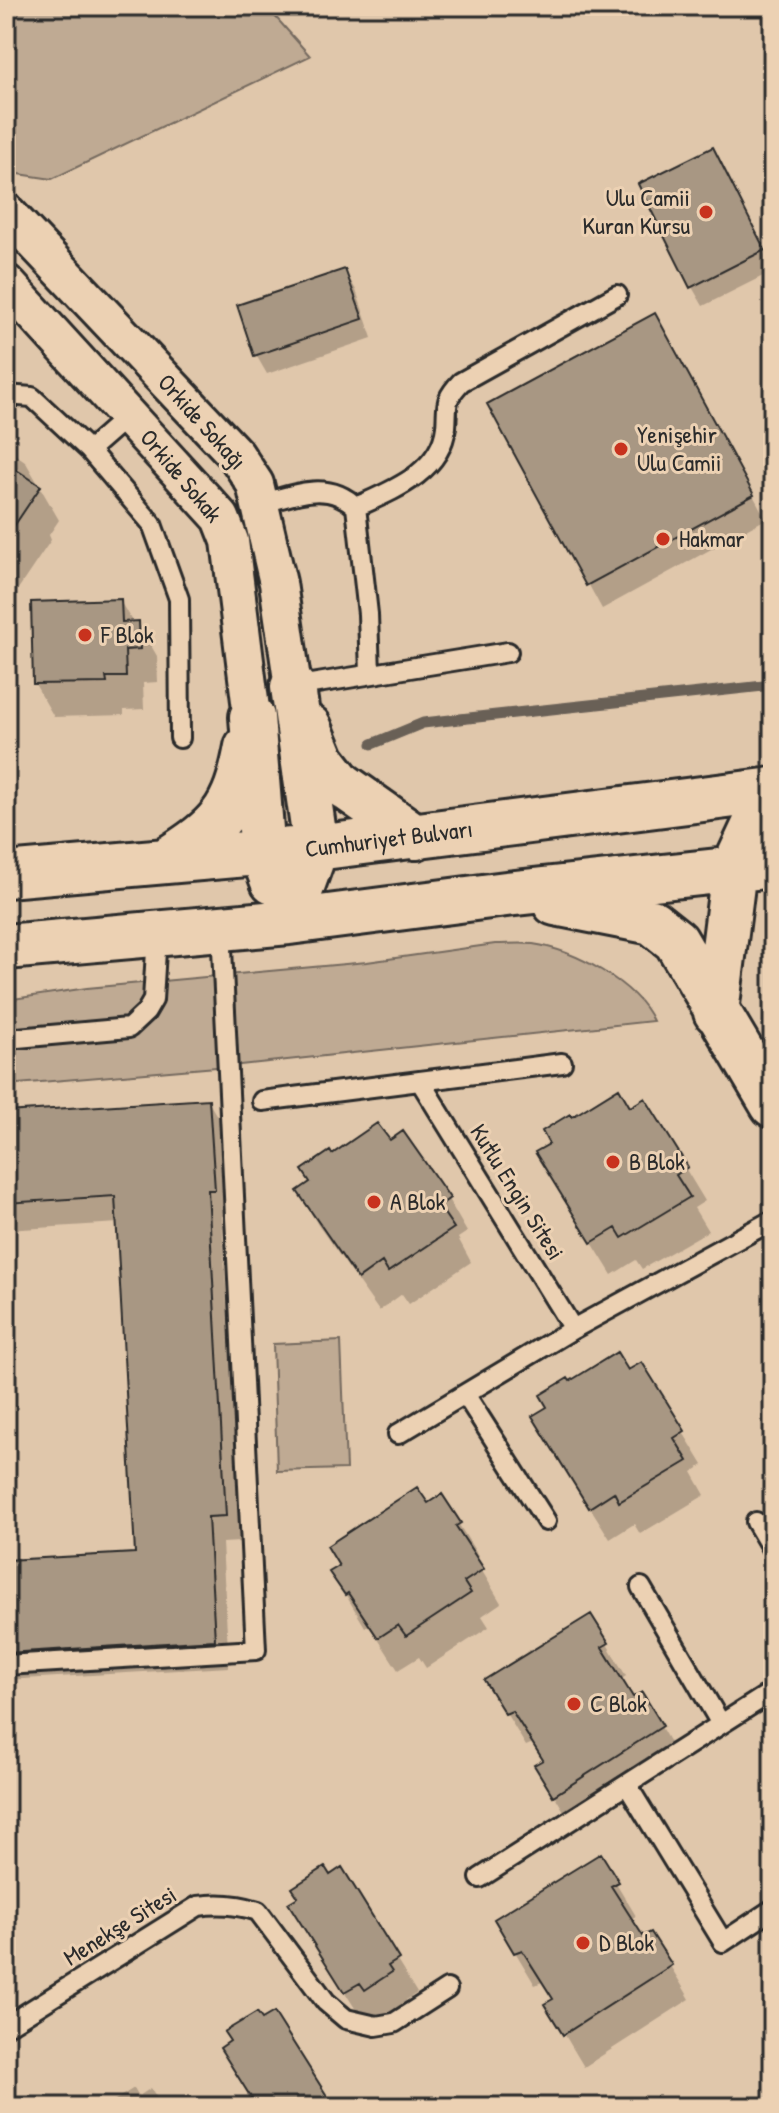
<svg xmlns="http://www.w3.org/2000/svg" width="779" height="2113" font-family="'Patrick Hand',sans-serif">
  <rect width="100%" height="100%" fill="#e0c7ab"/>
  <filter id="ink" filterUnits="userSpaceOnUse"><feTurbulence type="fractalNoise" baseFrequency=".0125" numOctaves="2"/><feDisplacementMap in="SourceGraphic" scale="16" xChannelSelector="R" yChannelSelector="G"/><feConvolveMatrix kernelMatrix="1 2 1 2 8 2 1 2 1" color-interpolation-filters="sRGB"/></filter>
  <g filter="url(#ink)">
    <path fill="#bfaa93" stroke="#756a5f" stroke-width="2" d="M6,6H266L310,56L52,179L19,174L6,160Z
      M495,944C507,944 521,943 533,944C574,950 636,983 653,1021L240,1065L6,1085V1000L87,988L367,962Z
      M341,1341L346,1469L277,1471L273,1344Z"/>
    <path fill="#0003" d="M723,169L773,271L703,306L692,287Z
      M345,271L356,290L372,338L267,374L256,355Z
      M668,339L766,519L602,609L490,404Z
      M6,448L25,461L59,520L49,535L51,540L12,598L6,594Z
      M120,601L133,623H138L157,656L158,682L143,683L144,709L124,710V715L54,717L35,684Z
      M644,1100L705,1201L694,1208L708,1231L642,1269L636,1260L612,1275L557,1186L552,1145L571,1120L630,1109Z
      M208,1101L224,1128L229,1216H222L240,1542L222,1543L229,1667L6,1680V1562L137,1555L119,1223L6,1230V1114Z
      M389,1143L448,1199L467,1232L458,1238L471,1262L409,1304L402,1294L379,1311L318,1225L299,1192L312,1183L331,1157Z
      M642,1365L703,1465L692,1472L705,1495L640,1534L634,1524L610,1539L554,1450L550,1408L569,1384L627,1373Z
      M442,1497L479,1557L475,1559L501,1603L482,1616L489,1627L426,1668L419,1657L398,1670L369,1625L365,1627L332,1572Z
      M607,1644L626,1676L620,1680L633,1700L661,1727L680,1760L574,1828L537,1766L545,1761L533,1743L526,1746L486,1680Z
      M600,1856L636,1916L630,1919L643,1939L651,1934L690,1999L584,2067L547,2005L554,2001L542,1982L535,1985L496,1920Z
      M341,1870L417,1993L406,2000L409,2006L385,2022L380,2014L365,2024L310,1937L329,1878Z
      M134,2088L139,2096L151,2088L162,2107H104Z"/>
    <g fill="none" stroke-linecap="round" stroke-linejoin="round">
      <path stroke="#696057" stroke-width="11" d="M372,744L423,723L773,685"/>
    </g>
    <path fill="#a89783" stroke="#2b2b2b" stroke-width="2" d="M713,147L765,250L690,288L638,184Z
      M345,269L363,319L254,356L237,305Z
      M655,313L754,495L586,586L487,404Z
      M6,463L41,486L6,538Z
      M121,599L122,622L139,621L140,649L125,650L126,677H106L107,683L33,684L31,602Z
      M619,1088L630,1107L645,1098L688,1167L676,1175L690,1197L622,1238L616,1228L591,1243L535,1152L549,1144L542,1131L570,1114L572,1117Z
      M209,1099L215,1190H208L226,1516L208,1517L215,1640L6,1653V1560L135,1553L115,1196L6,1203V1112Z
      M377,1123L390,1140L403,1131L450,1198L439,1206L454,1228L388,1272L382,1262L358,1279L297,1191L310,1182L302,1170L330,1151L332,1154Z
      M617,1352L628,1370L642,1362L685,1431L674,1438L688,1461L619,1502L614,1492L589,1508L532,1416L547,1407L540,1395L568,1378L570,1381Z
      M417,1487L428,1503L442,1494L461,1523L456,1526L484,1569L464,1582L471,1593L406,1636L398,1625L378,1638L348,1593L345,1595L329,1572L339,1566L327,1546Z
      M591,1614L609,1643L602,1647L633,1697L642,1692L663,1726L553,1796L534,1765L543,1760L512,1711L505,1714L484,1680Z
      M601,1853L619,1882L611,1886L643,1936L651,1932L672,1965L563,2035L544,2004L553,1999L522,1950L514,1953L494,1919Z
      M325,1867L330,1875L342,1867L399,1959L388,1966L392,1972L365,1990L360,1983L344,1992L288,1903L298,1897L292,1888Z
      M257,2012L262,2019L274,2012L334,2107H257L220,2048L230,2041L224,2032Z"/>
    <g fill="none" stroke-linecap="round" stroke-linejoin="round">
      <g stroke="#2b2b2b" stroke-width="24">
        <path id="lane" d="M6,395L32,397L89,450L129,415
          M89,450L152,524L179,599L180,738
          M260,504C294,495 328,479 356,507L368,614L370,674
          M356,507C391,491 441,473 446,427C448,404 443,401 461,382L617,295
          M293,687L508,652
          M6,1039L129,1028L146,1012L153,1000L157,934
          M420,1081L573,1329
          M262,1101L562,1063
          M465,1394L546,1521
          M398,1434L573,1329L773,1220
          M756,1522L773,1551
          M641,1587L721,1724
          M6,1665L256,1650L221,928
          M627,1785L723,1942L773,1909
          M480,1878L773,1691
          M6,2026L198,1906C219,1903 237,1904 258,1911L326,2002L346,2019L376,2026L394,2023L447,1989"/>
      </g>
      <g stroke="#2b2b2b" stroke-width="42">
        <path id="street" d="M6,212L236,455L255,484L278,583L293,687
          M6,283L221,518L230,541L252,717"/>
      </g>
      <g stroke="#2b2b2b" stroke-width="50">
        <path id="secondary" d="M252,717L263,854L273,881
          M309,727L323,761L341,784L416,837
          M165,861C219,827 235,812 247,747
          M6,875L316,848L773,790
          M555,903L652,922L676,941L773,1105
          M289,922L316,848L293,687
          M6,947L289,922L506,894L773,865
          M716,1012L734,869L771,790"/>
      </g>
      <use href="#lane" stroke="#ecd1b3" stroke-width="18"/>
      <use href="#street" stroke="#ecd1b3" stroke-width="36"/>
      <use href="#secondary" stroke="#ecd1b3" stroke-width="44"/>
    </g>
  </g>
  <g fill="#c8321e" stroke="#ecd1b3" stroke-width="3">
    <circle cx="706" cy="212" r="8"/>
    <circle cx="621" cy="449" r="8"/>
    <circle cx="663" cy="539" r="8"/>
    <circle cx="85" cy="635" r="8"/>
    <circle cx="613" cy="1162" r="8"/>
    <circle cx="374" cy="1202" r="8"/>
    <circle cx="574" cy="1704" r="8"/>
    <circle cx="583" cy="1943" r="8"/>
  </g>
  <g text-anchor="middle" stroke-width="6" stroke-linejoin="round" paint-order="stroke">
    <g font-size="24" fill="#2b2b2b" stroke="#ecd1b3" text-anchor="start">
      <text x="690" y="206" text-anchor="end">Ulu Camii<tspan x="690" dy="28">Kuran Kursu</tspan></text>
      <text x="637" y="443">Yenişehir<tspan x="637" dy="28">Ulu Camii</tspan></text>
      <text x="679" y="547">Hakmar</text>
      <text x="101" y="643">F Blok</text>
      <text x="629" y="1170">B Blok</text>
      <text x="390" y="1210">A Blok</text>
      <text x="590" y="1712">C Blok</text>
      <text x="599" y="1951">D Blok</text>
    </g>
    <g font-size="24" fill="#2b2b2b" stroke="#ecd1b3">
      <text transform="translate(202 422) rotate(48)" y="8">Orkide Sokağı</text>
      <text transform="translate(181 476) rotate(50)" y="8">Orkide Sokak</text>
      <text transform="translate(389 839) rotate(-7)" y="8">Cumhuriyet Bulvarı</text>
      <text transform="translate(517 1192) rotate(58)" y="8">Kutlu Engin Sitesi</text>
      <text transform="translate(120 1926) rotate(-32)" y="8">Menekşe Sitesi</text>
    </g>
  </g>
  <rect width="779" height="2113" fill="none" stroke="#ecd1b3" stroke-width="32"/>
  <rect x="16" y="16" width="747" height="2081" fill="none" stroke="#2b2b2b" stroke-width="3" filter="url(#ink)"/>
</svg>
